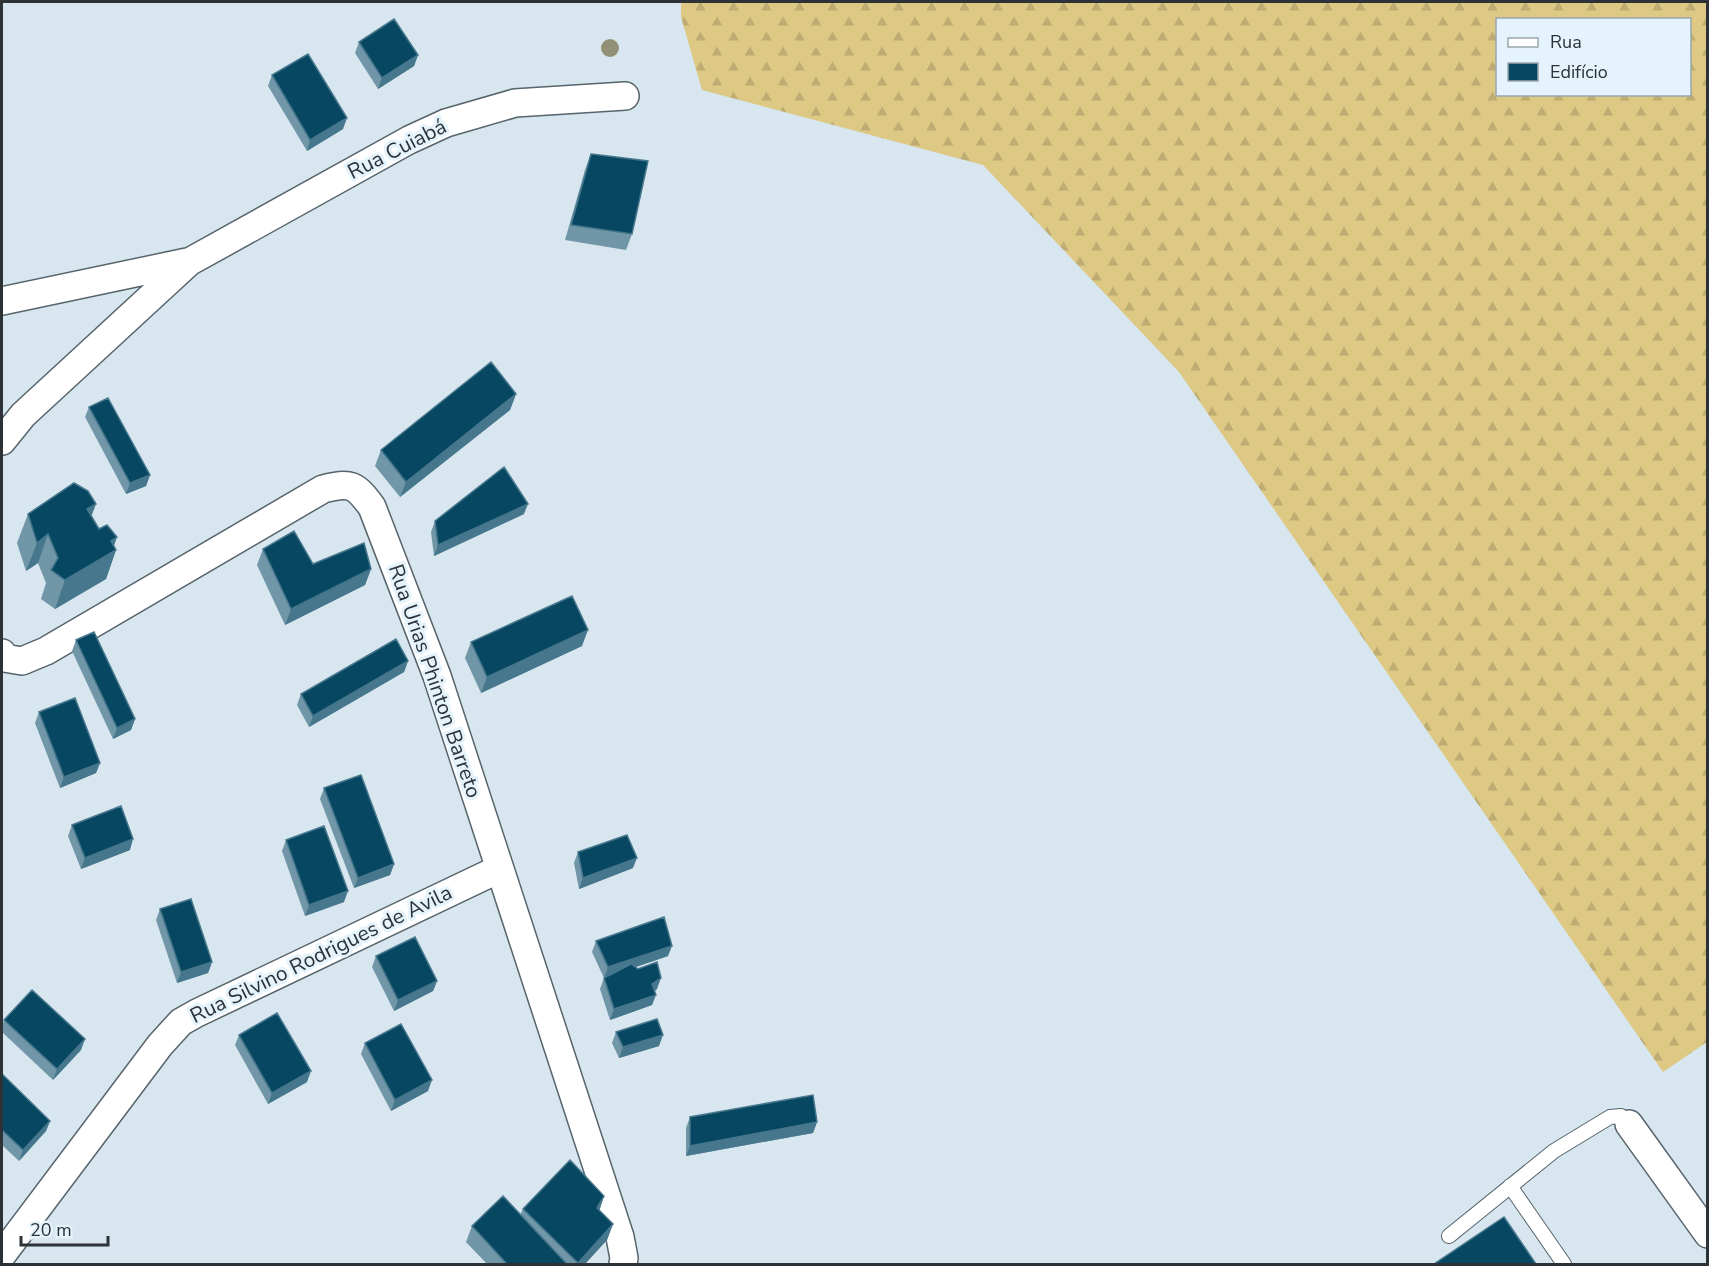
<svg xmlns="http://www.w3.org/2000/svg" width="1709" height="1266" font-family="'Nunito Sans',sans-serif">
  <defs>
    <pattern id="forest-firs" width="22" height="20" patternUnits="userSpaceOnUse" patternTransform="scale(1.5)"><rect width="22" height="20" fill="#ddc884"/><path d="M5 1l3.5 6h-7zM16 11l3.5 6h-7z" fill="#beac73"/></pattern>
  </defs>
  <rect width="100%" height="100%" fill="#d7e6ef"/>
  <path fill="url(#forest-firs)" fill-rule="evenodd" d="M681,2H1707V1042L1663,1072L1179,372L983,165L702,90L681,17ZM1498,20H1690V94H1498Z"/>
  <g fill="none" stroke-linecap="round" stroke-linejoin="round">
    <g stroke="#57646c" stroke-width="16">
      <path id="service" d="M1510,1186L1564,1264
        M1449,1236L1554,1151L1610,1117L1621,1116L1629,1124"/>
    </g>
    <g stroke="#57646c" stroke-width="30">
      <path id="minor" d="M2,301L187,262
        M2,441L23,415L189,262L409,140L446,123L515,103L625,96
        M2,653L4,658L22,661L46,651L323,489C351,482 355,484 372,507L437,676L620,1237L624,1258L623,1264
        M1629,1124L1708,1234
        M2,1255L160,1045L181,1022L197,1013L499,869"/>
    </g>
    <use href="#service" stroke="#fff" stroke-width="14"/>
    <use href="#minor" stroke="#fff" stroke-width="27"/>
  </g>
  <circle fill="#929177" cx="610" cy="48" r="9"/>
  <path fill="#7096a8" d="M359,42L418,55L414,66L378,89L355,53Z
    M272,75L343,129L307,151L268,86Z
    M591,154L632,234L626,250L565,240L585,170Z
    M516,394L510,410L400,497L375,466L381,450Z
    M89,407L150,475L146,486L126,494L85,417Z
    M28,514L92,516L99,529L117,537L114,545L116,550L106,579L55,609L41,599L46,583L38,563L26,571L17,543Z
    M524,514L434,556L431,532L435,521Z
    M263,549L313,564L371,569L365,585L285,625L257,565Z
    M76,640L135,719L131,730L113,739L72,651Z
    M471,642L582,646L481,693L465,658Z
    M408,661L404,672L309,727L297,705L301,694Z
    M39,712L100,763L96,773L60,788L35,723Z
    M324,788L394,864L390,875L354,888L320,799Z
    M72,825L130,850L81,869L68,836Z
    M286,840L344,902L305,916L282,851Z
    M578,852L633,868L579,889L574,863Z
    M160,909L212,962L208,973L177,983L156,920Z
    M596,941L668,956L635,967L657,989L655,991L652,1005L610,1020L600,989L604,978L592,952Z
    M376,956L437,981L433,991L394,1011L372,967Z
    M4,1020L81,1050L53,1080L2,1032V1027Z
    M616,1032L659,1046L619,1058L612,1043Z
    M239,1035L307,1082L268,1104L235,1045Z
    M365,1043L428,1091L391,1111L361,1054Z
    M2,1074L50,1121L46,1131L19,1161L2,1145Z
    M690,1117L817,1122L813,1133L686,1156V1128Z
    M604,1196L599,1210L613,1224L607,1240L585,1264H487L466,1242L472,1226L520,1215L523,1209Z"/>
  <path fill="#46778c" d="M418,55L414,66L378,89L382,78Z
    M347,118L343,129L307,151L310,140Z
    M516,394L510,410L400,497L406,482Z
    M150,475L146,486L126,494L130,483Z
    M96,504L85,533L87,509Z
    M528,504L524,514L434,556L438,545Z
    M48,534L38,563L26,571L37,543Z
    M117,537L111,554L116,550L106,579L55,609L65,580Z
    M371,569L365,585L285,625L291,609Z
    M588,630L582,646L481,693L487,677Z
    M408,661L404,672L309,727L313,716Z
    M135,719L131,730L113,739L117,728Z
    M100,763L96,773L60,788L64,777Z
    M133,839L130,850L81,869L85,858Z
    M637,858L633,868L579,889L583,878Z
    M394,864L390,875L354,888L358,878Z
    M348,891L344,902L305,916L309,905Z
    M672,946L668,956L604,978L608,967Z
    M212,962L208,973L177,983L181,972Z
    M661,978L657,989L648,995L652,984Z
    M437,981L433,991L394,1011L398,1000Z
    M656,995L652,1005L610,1020L614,1009Z
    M663,1035L659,1046L619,1058L623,1047Z
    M85,1039L81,1050L53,1080L57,1069Z
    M311,1071L307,1082L268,1104L272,1093Z
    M432,1080L428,1091L391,1111L395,1100Z
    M50,1121L46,1131L19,1161L23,1150Z
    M817,1122L813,1133L686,1156L690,1146Z
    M604,1196L599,1212L597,1208Z
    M613,1224L607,1240L585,1264H577Z"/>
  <path fill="#084762" stroke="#46778c" stroke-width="1.5" d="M394,19L418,55L382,78L359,42Z
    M308,54L347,118L310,140L272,75Z
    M591,154L648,161L632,234L571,225Z
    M491,362L516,394L406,482L381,450Z
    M108,398L150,475L130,483L89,407Z
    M504,467L528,504L438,545L435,521Z
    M74,483L88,491L96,504L87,509L99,529L107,525L117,537L111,541L116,550L65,580L51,570L58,558L48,534L37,543L28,514Z
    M294,531L313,564L364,543L371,569L291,609L263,549Z
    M572,596L588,630L487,677L471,642Z
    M94,632L135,719L117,728L76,640Z
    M396,639L408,661L313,716L301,694Z
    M75,698L100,763L64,777L39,712Z
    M361,775L394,864L358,878L324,788Z
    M121,806L133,839L85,858L72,825Z
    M324,826L348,891L309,905L286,840Z
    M627,835L637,858L583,878L578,852Z
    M191,899L212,962L181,972L160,909Z
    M664,917L672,946L608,967L596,941Z
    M415,937L437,981L398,1000L376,956Z
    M657,962L661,978L652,984L656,995L614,1009L604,978L631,964L638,969Z
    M32,990L85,1039L57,1069L4,1020Z
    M277,1013L311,1071L272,1093L239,1035Z
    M657,1019L663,1035L623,1047L616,1032Z
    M401,1024L432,1080L395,1100L365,1043Z
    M2,1074L50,1121L23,1150L2,1130Z
    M813,1095L817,1122L690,1146V1117Z
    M570,1160L604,1196L597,1208L613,1224L578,1263L523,1209Z
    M503,1196L567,1264H507L472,1226Z
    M1504,1217L1536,1264H1434Z"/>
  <g text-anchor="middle" stroke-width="6" stroke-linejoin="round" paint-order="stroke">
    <g font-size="21" fill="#2c3235" stroke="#e4f3fc">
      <text transform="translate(397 149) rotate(-27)" y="7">Rua Cuiabá</text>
      <text transform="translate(435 681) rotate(71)" y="7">Rua Urias Phinton Barreto</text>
      <text transform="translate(321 954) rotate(-26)" y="7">Rua Silvino Rodrigues de Avila</text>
    </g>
  </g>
  <rect width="1709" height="1266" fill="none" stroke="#2c3235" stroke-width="6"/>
  <rect x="1496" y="18" width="195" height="78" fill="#e4f3fc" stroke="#9aa6ac" stroke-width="1.5"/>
  <rect x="1508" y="38" width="30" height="9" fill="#ffffff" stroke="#9aa6ac" stroke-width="1.5"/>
  <text x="1550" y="48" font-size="18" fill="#2c3235">Rua</text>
  <rect x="1508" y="63" width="30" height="18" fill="#084762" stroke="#9aa6ac" stroke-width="1.5"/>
  <text x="1550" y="78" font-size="18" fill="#2c3235">Edifício</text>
  <path d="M21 1236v9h87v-9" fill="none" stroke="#2c3235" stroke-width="3"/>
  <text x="30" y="1236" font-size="18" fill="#2c3235" stroke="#e4f3fc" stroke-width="4.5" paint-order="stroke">20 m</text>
</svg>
